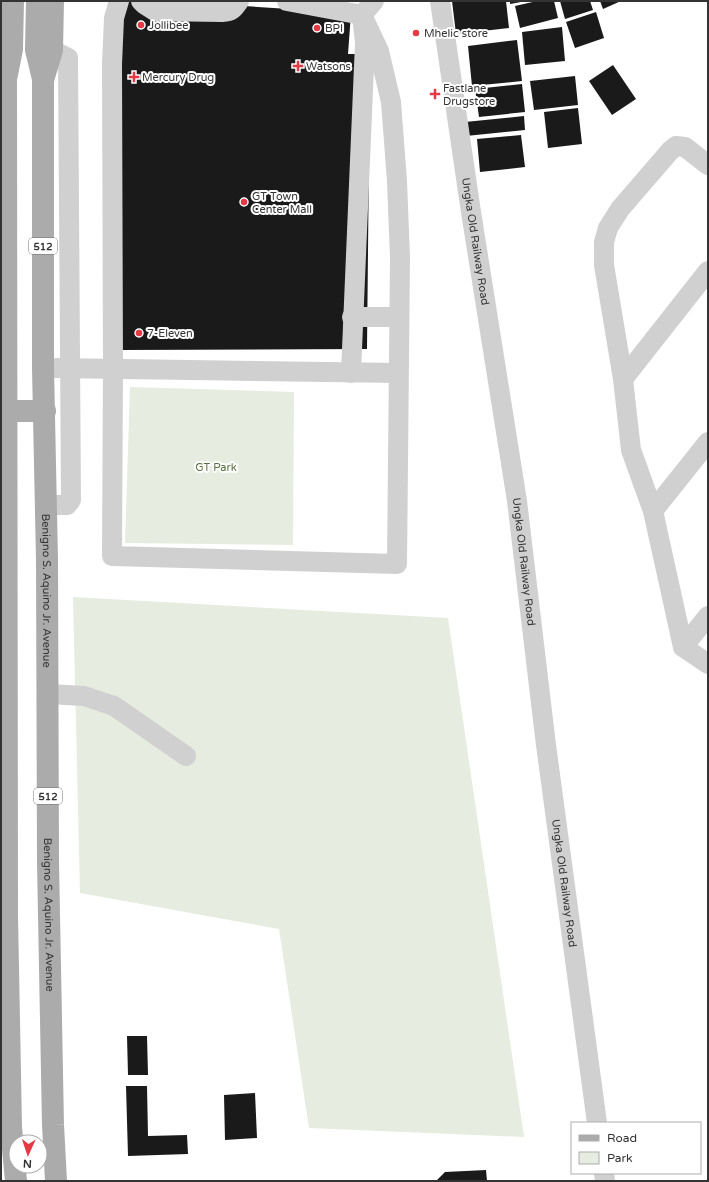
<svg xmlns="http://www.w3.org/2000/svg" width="709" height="1182" font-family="'Varela Round',sans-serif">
  <rect width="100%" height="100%" fill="#fff"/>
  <path fill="#e6ecdf" d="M130,387L294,392L293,545L125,543Z
    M73,597L448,618L524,1137L309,1128L279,929L80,893Z"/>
  <path fill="#1a1a1a" d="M117,1H166L351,13L348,54H370L367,349L119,350Z
    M452,1H506L509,28L456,34Z
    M510,1H521V2L510,4Z
    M537,1H554L558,18L520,28L515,6Z
    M560,1H590L593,10L565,19Z
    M600,1H621L603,9Z
    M596,12L604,38L575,48L566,22Z
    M562,27L565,61L525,65L522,32Z
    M517,40L522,81L472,86L468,46Z
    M613,65L636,99L612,115L589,81Z
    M575,76L578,105L534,110L530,81Z
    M522,84L525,112L479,117L475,89Z
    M578,108L582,144L548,148L544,112Z
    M524,116L525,130L466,136L465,122Z
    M521,135L525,167L480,172L477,139Z
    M127,1036H147L148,1075H128Z
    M126,1086H147L148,1136L187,1135L188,1154L128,1156Z
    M255,1093L257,1138L225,1140L224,1095Z
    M486,1170L487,1181H436L445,1172Z"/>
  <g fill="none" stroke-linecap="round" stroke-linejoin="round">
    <g stroke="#d0d0d0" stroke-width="20">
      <path d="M119,1L114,18L112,64L113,368L112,556L397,564L400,257L397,181L391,102L379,51L362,15"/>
      <path d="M141,1L144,4L155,11L223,12C232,12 234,8 239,1"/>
      <path d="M287,1L362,15"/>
      <path id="s1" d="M440,1L471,212L517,501L546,745L597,1123"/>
      <path d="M708,165L685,147L676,146L670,151L620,209L608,228L604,242V265L623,379L631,450L653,511L683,647L708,664"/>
      <path d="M352,317H399"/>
      <path d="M56,368L398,373"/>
      <path d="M351,373L365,43L362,15L374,1"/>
      <path d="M623,379L708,271"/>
      <path d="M46,505H67L71,500L68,58L52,50"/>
      <path d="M653,511L708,442"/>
      <path d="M683,647L708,616"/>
      <path d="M48,694L84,696L114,706L186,756"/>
      <path d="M604,1173L605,1181"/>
    </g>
    <g stroke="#ababab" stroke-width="22">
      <path d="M37,1L36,50L43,79"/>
      <path id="s2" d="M53,1L52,50L43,80V368L47,560L48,862L53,1125L56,1181"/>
      <path d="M1,62L6,81L7,915L11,1127L16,1181"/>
      <path d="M6,79L12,49L13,1"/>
      <path d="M6,411H45"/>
    </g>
  </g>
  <g fill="#e63946" stroke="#fff" stroke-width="1.5">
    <circle cx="141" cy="25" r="4"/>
    <circle cx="317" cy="28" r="4"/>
    <circle cx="416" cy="33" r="4"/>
    <path d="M296 60h4v4h4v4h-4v4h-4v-4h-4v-4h4z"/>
    <path d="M132 71h4v4h4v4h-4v4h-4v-4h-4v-4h4z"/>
    <path d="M433 88h4v4h4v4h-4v4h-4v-4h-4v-4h4z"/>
    <circle cx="244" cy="202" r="4"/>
    <circle cx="139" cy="333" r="4"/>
  </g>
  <g text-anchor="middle" stroke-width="4" stroke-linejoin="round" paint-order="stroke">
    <g fill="#fff" stroke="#707070" stroke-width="1">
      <rect x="29" y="238" width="28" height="16" rx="3"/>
      <rect x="34" y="788" width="28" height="16" rx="3"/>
    </g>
    <g font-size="10" font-weight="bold" fill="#333">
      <text x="43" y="250">512</text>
      <text x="48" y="800">512</text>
    </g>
    <g font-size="11" fill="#333" stroke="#fff" text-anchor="start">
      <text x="149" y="29">Jollibee</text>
      <text x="325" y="32">BPI</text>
      <text x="424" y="37">Mhelic store</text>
      <text x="306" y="70">Watsons</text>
      <text x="142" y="81">Mercury Drug</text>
      <text x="443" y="92">Fastlane<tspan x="443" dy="13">Drugstore</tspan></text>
      <text x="252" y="200">GT Town<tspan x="252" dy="13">Center Mall</tspan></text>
      <text x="147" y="337">7-Eleven</text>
    </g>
    <g font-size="11" fill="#333" stroke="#fff">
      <text dy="4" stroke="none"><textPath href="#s1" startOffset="243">Ungka Old Railway Road</textPath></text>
      <text dy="4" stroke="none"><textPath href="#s1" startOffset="567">Ungka Old Railway Road</textPath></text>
      <text dy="4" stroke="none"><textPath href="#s2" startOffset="591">Benigno S. Aquino Jr. Avenue</textPath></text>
      <text dy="4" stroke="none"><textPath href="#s1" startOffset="891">Ungka Old Railway Road</textPath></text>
      <text dy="4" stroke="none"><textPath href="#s2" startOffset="915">Benigno S. Aquino Jr. Avenue</textPath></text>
    </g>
    <g font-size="11" fill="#56703f" stroke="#fff">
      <text x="216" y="471">GT Park</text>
    </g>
  </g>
  <rect width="709" height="1182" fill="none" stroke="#333333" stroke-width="4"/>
  <rect x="571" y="1122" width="130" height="52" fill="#ffffff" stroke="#adadad"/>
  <rect x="579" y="1135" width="20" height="6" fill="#ababab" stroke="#adadad"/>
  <text x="607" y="1142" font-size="12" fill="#333333">Road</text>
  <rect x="579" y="1152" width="20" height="12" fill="#e6ecdf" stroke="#adadad"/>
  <text x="607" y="1162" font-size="12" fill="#333333">Park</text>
  <g transform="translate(28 1154) rotate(183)"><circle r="19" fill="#ffffff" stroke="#adadad"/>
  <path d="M0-3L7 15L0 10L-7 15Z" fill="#e63946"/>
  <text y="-6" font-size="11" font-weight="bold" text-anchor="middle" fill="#333333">N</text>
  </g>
</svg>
